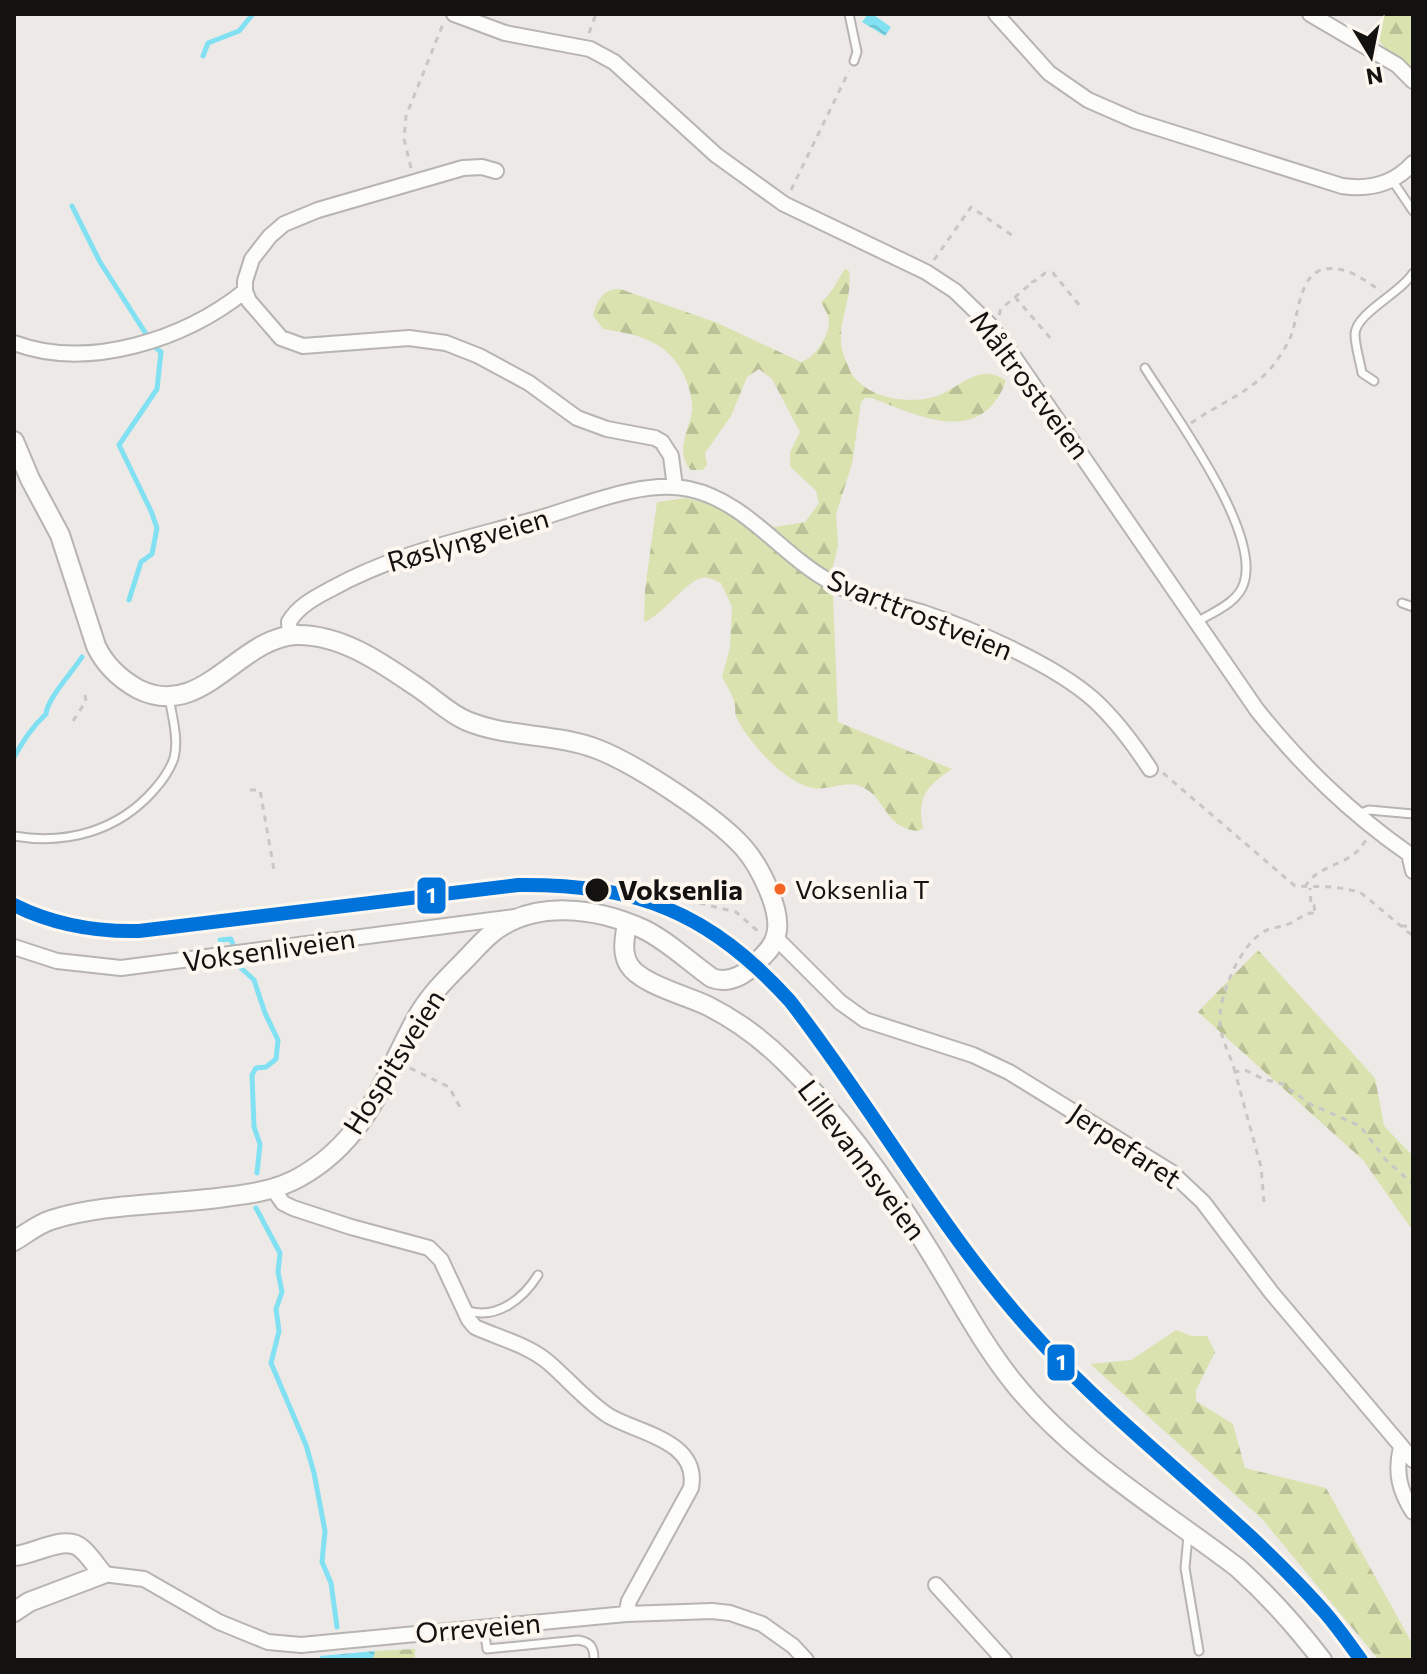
<svg xmlns="http://www.w3.org/2000/svg" width="1427" height="1674" font-family="Commissioner,sans-serif">
  <defs>
    <pattern id="forest-firs" width="22" height="20" patternUnits="userSpaceOnUse" patternTransform="scale(2)"><rect width="22" height="20" fill="#dae2b0"/><path d="M5 1l3.5 6h-7zM16 11l3.5 6h-7z" fill="#bac196"/></pattern>
    <pattern id="water-waves" width="16" height="10" patternUnits="userSpaceOnUse" patternTransform="scale(2)"><rect width="16" height="10" fill="#81e1f3"/><path d="M0 5q4-4 8 0t8 0" fill="none" stroke="#6fc0cf"/></pattern>
  </defs>
  <rect width="100%" height="100%" fill="#ece9e6"/>
  <path fill="url(#forest-firs)" d="M1384,14H1413V81L1373,33Z
    M845,269L849,271C854,302 831,331 846,361C849,367 850,373 854,377C872,399 908,404 934,397C958,390 980,360 1006,381C981,447 921,417 872,398H865L861,402L852,464L836,514L838,546L832,570L838,722L952,769C928,785 916,797 923,828L918,831C884,828 887,798 862,787C847,779 829,791 813,788C785,783 748,742 737,718C734,712 736,712 735,706C733,695 727,686 722,677L730,648L732,607L721,583C714,580 709,577 702,578C687,580 664,614 644,622L645,590L657,502L686,498L707,503L750,526L775,527L805,522L819,503L816,491L790,466V452L800,432L772,379L759,369L747,377L731,416L705,453L707,464L703,470H691C674,452 689,431 692,411C693,400 689,386 684,375C668,341 637,334 603,329L593,315C598,300 602,289 620,289L715,322L801,362C815,358 830,335 829,320C828,313 824,308 821,302C834,292 836,281 845,269Z
    M1258,950L1375,1078L1384,1126L1413,1156V1231L1363,1160L1198,1012Z
    M1176,1330L1192,1336H1207L1215,1352L1196,1390V1401L1233,1424L1245,1468L1326,1488L1413,1645V1660H1379L1262,1519L1090,1364L1131,1360Z
    M415,1649V1660H373L375,1651Z"/>
  <path fill="url(#water-waves)" d="M868,14H872L891,27L885,36L862,22Z
    M375,1651L373,1660H321L320,1656Z"/>
  <g fill="none" stroke-linecap="round" stroke-linejoin="round">
    <path stroke="#81e1f3" stroke-width="5" d="M203,56L208,43L239,31L253,14
      M72,206L100,262L148,337
      M129,600L141,562L152,554L157,528L151,511L119,445L157,389L161,352L155,347
      M14,757C24,740 31,728 46,714C47,699 73,671 82,657
      M220,940L231,939L233,945
      M240,967L254,980L265,1013L278,1040L276,1059L266,1067L256,1068L252,1075L254,1127L260,1144L257,1173
      M256,1208L280,1253L278,1272L282,1292L276,1309L279,1331L271,1363L306,1445L314,1473L325,1531L322,1562L331,1583L337,1627"/>
    <g stroke="#b7b4b2" stroke-width="11">
      <path id="service" d="M849,14L857,52L854,61
        M1392,180L1413,211
        M1145,368C1173,413 1261,531 1244,583C1238,603 1213,612 1197,622
        M1374,381L1362,373C1360,361 1355,346 1355,334C1356,313 1401,293 1413,273
        M1402,603L1413,607
        M1358,814L1369,810L1413,814
        M14,836C67,845 118,831 154,790C162,781 170,770 174,758C179,739 172,716 169,697
        M466,1310C496,1321 523,1299 538,1275
        M1188,1536L1185,1568L1199,1651
        M484,1628L487,1649L578,1640C591,1642 594,1647 594,1660"/>
    </g>
    <g stroke="#b7b4b2" stroke-width="18">
      <path id="minor" d="M454,14L505,33L590,49L614,62L716,155L784,204L926,272L955,291L989,324L1016,360L1257,710C1303,767 1349,812 1409,854H1413
        M996,14L1049,73L1088,100L1136,121L1342,186C1369,190 1394,184 1413,163
        M1310,14L1397,65L1413,81
        M496,171L482,167L463,168L318,210L284,224L270,236L252,259L245,281V291L249,301L281,338L303,346L409,338L446,343L479,356L529,383L577,418L607,429L655,438L662,442L671,456L675,487
        M14,343C89,371 185,339 245,291
        M290,636L289,622C298,606 316,597 331,589C396,553 466,539 537,519C582,506 643,479 689,489C746,501 780,554 829,581C857,597 890,603 921,612C972,629 1052,663 1093,699C1115,719 1133,743 1150,769
        M1409,854L1413,871
        M776,938L840,1002L865,1020L973,1055L1009,1072L1171,1172L1203,1202L1271,1292L1413,1460
        M14,947L57,961L121,968L515,917
        M273,1189L283,1203L293,1208L351,1227L429,1248L441,1260L469,1320L475,1327C499,1338 528,1345 548,1362C568,1379 587,1402 609,1416C638,1433 700,1441 691,1488L629,1601L626,1614
        M1401,1447C1395,1472 1399,1490 1413,1512
        M103,1574L144,1579L219,1622L268,1642L301,1645L626,1614L712,1611L730,1613L762,1624L793,1646L806,1660
        M936,1585L1004,1660"/>
    </g>
    <g stroke="#b7b4b2" stroke-width="22">
      <path id="tertiary" d="M14,441L30,479L60,535L96,646C105,665 120,679 138,689C202,721 238,638 296,635C341,634 382,663 417,687C434,698 448,713 467,721C508,738 555,733 597,749C636,764 715,816 743,847C759,865 783,911 776,935C774,947 763,956 755,964C743,976 729,984 712,978C689,962 668,941 643,929C597,908 535,899 492,933C482,941 472,953 462,963C445,980 428,997 416,1019C383,1080 366,1140 300,1177C277,1190 251,1194 225,1197C169,1205 104,1203 51,1220C38,1224 26,1234 14,1241
        M627,923C625,937 621,952 629,965C640,984 688,996 708,1006C736,1020 764,1041 786,1063C842,1118 889,1184 929,1250C957,1295 981,1342 1014,1383C1074,1458 1162,1510 1238,1568C1269,1596 1296,1626 1322,1660
        M14,1556C34,1555 66,1533 82,1549C90,1556 96,1566 103,1574L29,1602L14,1612"/>
    </g>
    <path stroke="#c9c7c6" stroke-width="3" stroke-dasharray="6 6" stroke-linecap="butt" d="M589,33L596,14
      M411,168L404,139L406,116L443,24
      M791,190L849,71
      M934,260L971,207L1016,238
      M1015,297L1052,340
      M999,315L1001,309L1028,286V283L1035,281L1045,273H1053L1080,306
      M1191,423C1220,403 1254,391 1275,363C1281,355 1287,345 1291,336C1301,308 1298,259 1343,270C1356,273 1370,284 1381,291
      M73,721L86,701L84,690
      M1163,773L1295,886L1335,887L1360,892L1413,936
      M250,790H260L274,870
      M1305,887C1315,868 1339,866 1354,854C1359,851 1363,844 1367,839
      M641,889L736,912L761,934
      M1401,926H1413
      M410,1068L449,1087L461,1109
      M1235,1072C1231,1056 1222,1042 1220,1025C1217,998 1241,941 1267,930C1274,927 1283,927 1291,923C1299,919 1303,914 1312,913L1315,915L1314,905H1311L1310,888
      M1264,1202L1261,1167L1235,1072L1245,1070L1263,1079L1283,1084L1310,1104L1360,1126L1386,1160L1413,1184"/>
    <use href="#service" stroke="#fcfcfb" stroke-width="7"/>
    <use href="#minor" stroke="#fcfcfb" stroke-width="14"/>
    <use href="#tertiary" stroke="#fcfcfb" stroke-width="18"/>
    <g stroke="#fef7ef" stroke-width="20">
      <path id="metro-1" d="M14,905C54,925 94,932 139,931L518,885C638,884 709,912 790,1001C877,1113 945,1239 1042,1343C1129,1437 1235,1512 1320,1607C1335,1623 1348,1642 1361,1660"/>
    </g>
    <use href="#metro-1" stroke="#0073db" stroke-width="14"/>
  </g>
  <circle fill="#f26522" stroke="#fef7ef" stroke-width="3" cx="780" cy="889" r="7"/>
  <circle fill="#141210" stroke="#fef7ef" stroke-width="3" cx="597" cy="890" r="13"/>
  <g text-anchor="middle" stroke-width="8" stroke-linejoin="round" paint-order="stroke">
    <g font-size="26" fill="#141210" stroke="#fef7ef" text-anchor="start">
      <text x="795" y="899">Voksenlia T</text>
    </g>
    <g font-size="28" fill="#141210" stroke="#fef7ef">
      <text transform="translate(1030 385) rotate(53)" y="10">Måltrostveien</text>
      <text transform="translate(468 540) rotate(-16)" y="10">Røslyngveien</text>
      <text transform="translate(920 615) rotate(22)" y="10">Svarttrostveien</text>
      <text transform="translate(269 950) rotate(-8)" y="10">Voksenliveien</text>
      <text transform="translate(394 1062) rotate(-58)" y="10">Hospitsveien</text>
      <text transform="translate(1125 1146) rotate(34)" y="10">Jerpefaret</text>
      <text transform="translate(862 1160) rotate(53)" y="10">Lillevannsveien</text>
      <text transform="translate(478 1628) rotate(-5)" y="10">Orreveien</text>
    </g>
    <g font-size="28" font-weight="bold" fill="#141210" stroke="#fef7ef" text-anchor="start">
      <text x="618" y="900">Voksenlia</text>
    </g>
  </g>
  <g stroke="#fef7ef" stroke-width="3">
    <rect x="416" y="876" width="31" height="39" rx="8" fill="#0073db"/>
    <rect x="1046" y="1343" width="30" height="39" rx="8" fill="#0073db"/>
  </g>
  <g font-size="22" text-anchor="middle" font-weight="bold" fill="#fff">
    <text x="431" y="903">1</text>
    <text x="1061" y="1370">1</text>
  </g>
  <rect width="1427" height="1674" fill="none" stroke="#141210" stroke-width="32"/>
  <g transform="translate(1371 56) rotate(170)" stroke="#fef7ef" stroke-width="6" paint-order="stroke">
  <path d="M0-6L14 30L0 20L-14 30Z" fill="#141210"/>
  <text y="-12" font-size="22" font-weight="bold" text-anchor="middle" fill="#141210">N</text>
  </g>
</svg>
